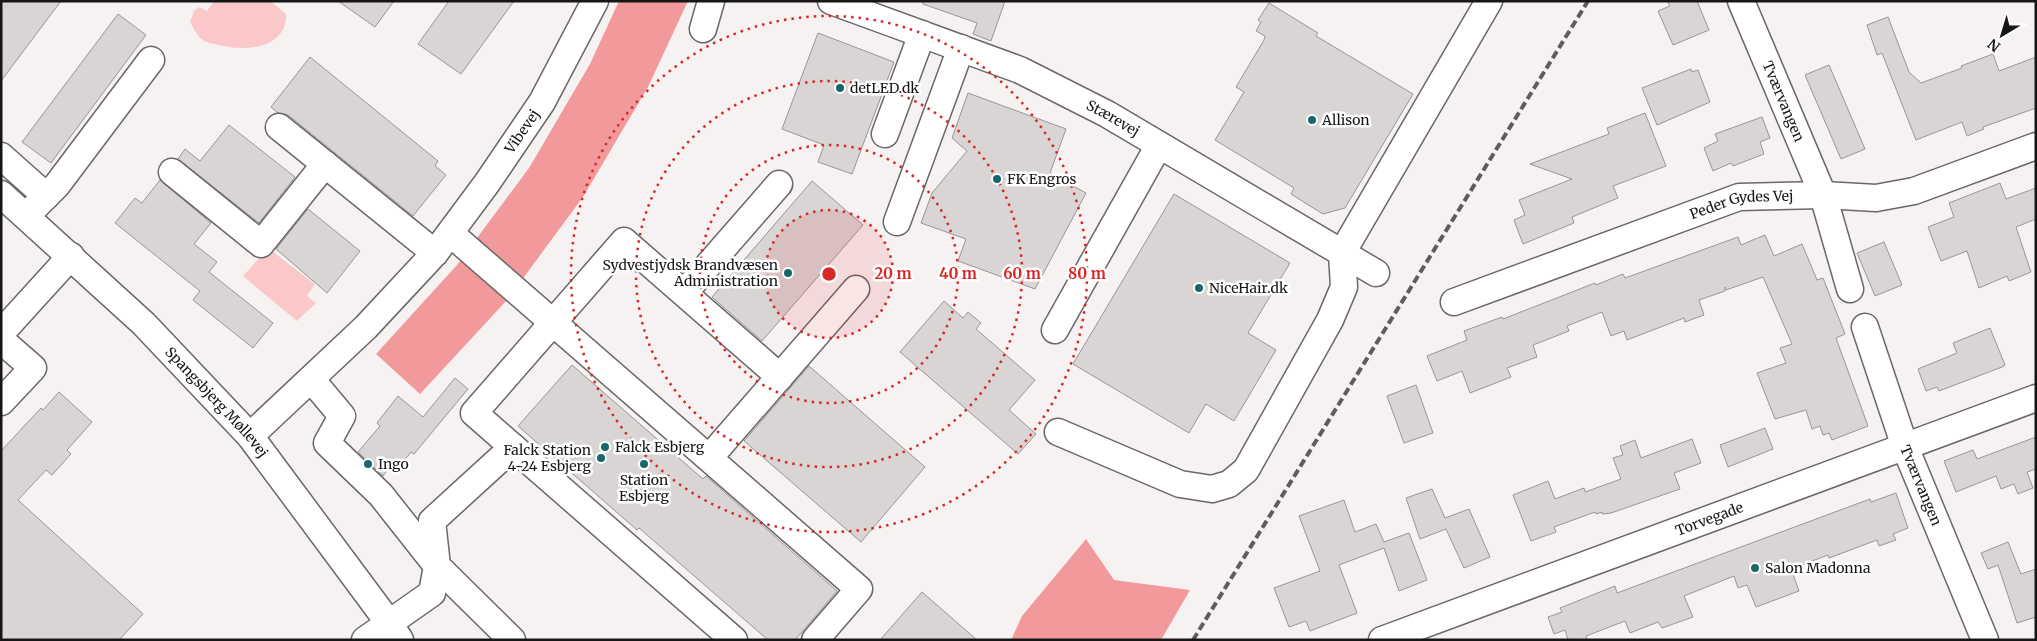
<svg xmlns="http://www.w3.org/2000/svg" width="2037" height="641" font-family="Merriweather,serif">
  <rect width="100%" height="100%" fill="#f7f2f2"/>
  <path fill="#fac8c8" d="M214,1H270L286,14C287,49 245,52 219,45C215,44 208,43 204,41C197,36 194,29 190,22L194,11L199,7L207,11Z
    M268,248L315,284L307,296L316,303L297,321L243,276Z"/>
  <path fill="#f1999b" d="M619,1H688L648,87L583,197L507,300L420,394L376,354L457,265L529,168L590,64Z
    M1086,539L1114,580L1190,590L1161,640H1011L1022,616Z"/>
  <path fill="#dad5d5" stroke="#9a9595" d="M1,1H61L1,81Z
    M338,1H394L375,27Z
    M449,1H514L461,74L418,44Z
    M923,1H1005L991,41L973,34L977,23L923,4Z
    M1667,1H1697L1709,30L1673,45L1658,11L1670,6Z
    M1269,3L1318,33L1316,36L1413,94L1345,208L1323,214L1291,194L1294,188L1215,140L1244,92L1236,87L1264,40L1265,36L1256,31L1261,22L1258,20Z
    M118,14L146,35L51,163L22,142Z
    M1888,17L1909,72L1921,83L1962,68L1961,66L1993,54L1999,71L2036,57V108L1983,127L1984,129L1967,136L1962,122L1916,140L1882,53L1877,55L1867,25Z
    M818,33L894,62L852,174L818,162L824,145L782,129Z
    M310,57L438,161L435,166L446,175L413,216L288,115L278,113L271,107Z
    M1829,65L1865,149L1841,159L1805,75Z
    M1691,69L1692,72L1698,70L1710,102L1657,125L1642,88Z
    M968,93L1066,129L1050,173L1086,193L1035,289L958,261L966,239L921,223L932,193L967,151L952,138Z
    M1645,113L1666,166L1613,186L1618,198L1572,217L1574,223L1523,244L1514,220L1525,215L1519,200L1572,179L1530,164L1609,134L1607,128Z
    M1762,117L1770,138L1760,142L1764,154L1733,166L1731,163L1713,171L1704,148L1718,141L1715,134Z
    M229,125L295,177L259,223L178,159L185,149L200,161Z
    M160,180L211,223L194,244L217,262L209,272L273,323L253,348L193,300L200,291L115,223L135,198L142,203Z
    M812,181L863,225L762,341L712,297Z
    M2000,183L2006,199L2036,188V219L2016,227L2031,272L2009,281L2007,276L1979,288L1967,251L1941,261L1928,227L1954,217L1949,203Z
    M1174,194L1290,263L1248,333L1276,350L1234,421L1206,404L1189,433L1073,364Z
    M308,209L360,251L327,293L276,249Z
    M1765,235L1774,256L1802,244L1817,280L1823,278L1845,334L1836,338L1868,426L1832,440L1829,433L1823,435L1820,426L1812,429L1806,410L1775,419L1757,373L1786,363L1780,348L1792,344L1763,277L1726,290L1725,287V291L1699,300L1704,315L1685,322L1684,318L1627,340L1624,331L1611,336L1602,312L1567,326L1569,331L1533,345L1537,357L1507,368L1511,377L1470,393L1462,371L1437,381L1427,356L1467,340L1464,331L1502,317L1503,319L1595,283L1596,285L1623,274L1625,278L1738,237L1741,245Z
    M1884,242L1902,285L1875,296L1857,253Z
    M944,301L963,318L968,312L981,323L976,329L1035,380L1009,410L1036,434L1018,454L900,352Z
    M1990,328L2005,365L2002,367L1939,391L1937,387L1926,391L1918,369L1957,353L1953,343Z
    M572,365L703,479L706,476L837,591L795,640H768L639,528L637,530L518,426Z
    M809,366L925,467L861,542L744,441Z
    M455,378L468,389L414,454L411,452L394,473L388,469L383,476L358,452L380,426L377,423L398,396L423,417Z
    M1416,385L1433,433L1404,443L1387,396Z
    M59,392L92,422L67,450L71,454L52,475L46,470L18,500L143,614L119,640H1V451L41,408L43,410Z
    M1765,428L1773,449L1728,467L1720,445Z
    M2036,437V469L2027,472L2033,488L2018,494L2014,484L2001,489L1996,476L1956,492L1944,461L1973,450L1977,459Z
    M1692,439L1701,463L1674,473L1680,489L1611,513L1602,514V512L1596,514L1595,512L1554,527L1556,532L1531,541L1513,495L1548,481L1555,499L1584,488L1585,492L1621,479L1613,458L1623,455L1620,446L1635,440L1641,458Z
    M1432,489L1445,518L1469,509L1490,557L1464,568L1446,529L1420,539L1406,498Z
    M1896,493L1908,528L1893,534L1896,540L1879,546L1877,540L1829,558L1828,555L1791,569L1799,591L1756,607L1747,585L1738,588L1734,576L1684,596L1693,617L1662,628L1658,622L1630,633L1625,621L1586,636L1587,640H1568L1565,630L1554,634L1548,617L1562,612L1560,608L1615,586L1617,593L1870,499L1871,502Z
    M1344,500L1355,532L1376,524L1384,542L1409,533L1427,580L1399,591L1384,548L1339,565L1357,613L1310,631L1306,621L1289,627L1274,588L1320,571L1299,516Z
    M2008,542L2021,574L2036,569V617L2017,623L1998,565L1988,569L1981,553Z
    M922,592L977,640H880Z"/>
  <g fill="none" stroke-linecap="round" stroke-linejoin="round">
    <g stroke="#6c6767" stroke-width="29">
      <g id="minor">
        <path id="s1" d="M831,1L1020,70L1107,114L1376,273"/>
        <path id="s2" d="M1741,1L1823,195L1850,289"/>
        <path d="M703,29L711,1"/>
        <path d="M279,127L435,253"/>
        <path d="M885,134L922,34"/>
        <path d="M1,156L46,196L34,208"/>
        <path d="M172,172L261,244L325,164"/>
        <path id="s3" d="M1,194L144,324L250,436L389,623L400,640"/>
        <path d="M46,196L57,185L151,60"/>
        <path d="M897,222L961,48"/>
        <path d="M450,233L859,589L815,640"/>
        <path d="M684,293L779,184"/>
        <path id="s4" d="M1454,302L1739,197L1823,195L1876,198L1914,191L2036,146"/>
        <path id="s5" d="M1865,327L1905,447L1985,640"/>
        <path d="M1055,330L1159,145"/>
        <path d="M1,333L71,256"/>
        <path d="M1,340L33,368L1,402"/>
        <path d="M311,379L342,416L327,443L381,495L437,566L512,640"/>
        <path d="M1058,432L1180,484L1212,489L1229,484L1246,470L1330,320L1344,287L1342,253L1489,1"/>
        <path id="s6" d="M250,436L366,327L435,253L487,183L542,102L595,1"/>
        <path d="M709,458L856,289"/>
        <path d="M365,640L432,593L437,566L432,521L513,447"/>
        <path d="M734,640L474,413L624,241L780,377"/>
        <path id="s7" d="M1382,640L2036,398"/>
      </g>
    </g>
    <use href="#minor" stroke="#fff" stroke-width="26"/>
    <path stroke="#5e5c5c" stroke-width="4" stroke-dasharray="8 4" stroke-linecap="butt" d="M1193,640L1588,1"/>
  </g>
  <circle cx="829" cy="274" r="64" fill="#d62828" fill-opacity=".12"/>
  <g fill="none" stroke="#d62828" stroke-width="2.5" stroke-dasharray="2.5 5">
    <circle cx="829" cy="274" r="64"/>
    <circle cx="829" cy="274" r="129"/>
    <circle cx="829" cy="274" r="193"/>
    <circle cx="829" cy="274" r="258"/>
  </g>
  <g fill="#176669" stroke="#fff" stroke-width="2">
    <circle cx="840" cy="88" r="5"/>
    <circle cx="1312" cy="120" r="5"/>
    <circle cx="997" cy="179" r="5"/>
    <circle cx="788" cy="273" r="5"/>
    <circle cx="1199" cy="288" r="5"/>
    <circle cx="605" cy="447" r="5"/>
    <circle cx="601" cy="458" r="5"/>
    <circle cx="368" cy="464" r="5"/>
    <circle cx="644" cy="464" r="5"/>
    <circle cx="1755" cy="568" r="5"/>
  </g>
  <g text-anchor="middle" stroke-width="5" stroke-linejoin="round" paint-order="stroke">
    <g font-size="14" fill="#171616" stroke="#fff" text-anchor="start">
      <text x="850" y="93">detLED.dk</text>
      <text x="1322" y="125">Allison</text>
      <text x="1007" y="184">FK Engros</text>
      <text x="778" y="270" text-anchor="end">Sydvestjydsk Brandvæsen<tspan x="778" dy="16">Administration</tspan></text>
      <text x="1209" y="293">NiceHair.dk</text>
      <text x="615" y="452">Falck Esbjerg</text>
      <text x="591" y="455" text-anchor="end">Falck Station<tspan x="591" dy="16">4-24 Esbjerg</tspan></text>
      <text x="378" y="469">Ingo</text>
      <text x="644" y="485" text-anchor="middle">Station<tspan x="644" dy="16">Esbjerg</tspan></text>
      <text x="1765" y="573">Salon Madonna</text>
    </g>
    <g font-size="14" fill="#171616" stroke="#fff">
      <text dy="5" stroke="none"><textPath href="#s2" startOffset="109">Tværvangen</textPath></text>
      <text dy="5" stroke="none"><textPath href="#s1" startOffset="306">Stærevej</textPath></text>
      <text dy="5" stroke="none"><textPath href="#s6" startOffset="410">Vibevej</textPath></text>
      <text dy="5" stroke="none"><textPath href="#s4" startOffset="305">Peder Gydes Vej</textPath></text>
      <text dy="5" stroke="none"><textPath href="#s3" startOffset="300">Spangsbjerg Møllevej</textPath></text>
      <text dy="5" stroke="none"><textPath href="#s5" startOffset="168">Tværvangen</textPath></text>
      <text dy="5" stroke="none"><textPath href="#s7" startOffset="349">Torvegade</textPath></text>
    </g>
  </g>
  <circle cx="829" cy="274" r="8" fill="#d62828" stroke="#fff" stroke-width="2.5"/>
  <g font-size="15" text-anchor="middle" font-weight="bold" fill="#d62828" stroke="#fff" stroke-width="5" stroke-linejoin="round" paint-order="stroke">
    <text x="893" y="279">20 m</text>
    <text x="958" y="279">40 m</text>
    <text x="1022" y="279">60 m</text>
    <text x="1087" y="279">80 m</text>
  </g>
  <rect width="2037" height="641" fill="none" stroke="#171616" stroke-width="5"/>
  <g transform="translate(2002 35) rotate(218)" stroke="#ffffff" stroke-width="4" paint-order="stroke">
  <path d="M0-4L9 19L0 12L-9 19Z" fill="#171616"/>
  <text y="-8" font-size="14" font-weight="bold" text-anchor="middle" fill="#171616">N</text>
  </g>
</svg>
